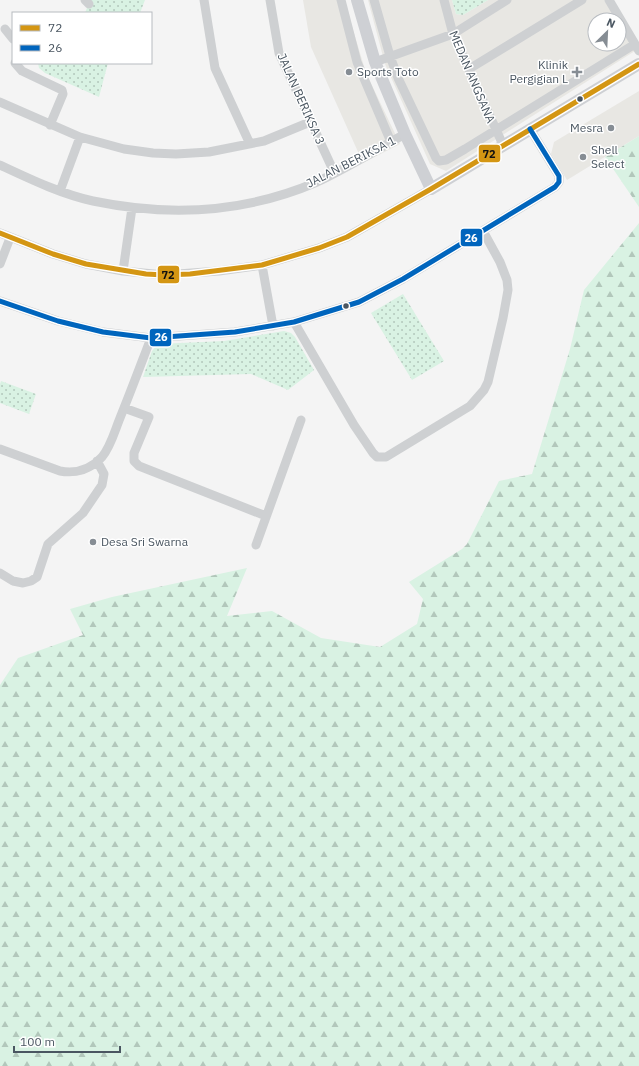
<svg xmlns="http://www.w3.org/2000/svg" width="639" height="1066" font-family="'IBM Plex Sans',sans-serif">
  <defs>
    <pattern id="grass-dots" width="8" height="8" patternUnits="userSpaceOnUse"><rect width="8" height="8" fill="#d9f2e3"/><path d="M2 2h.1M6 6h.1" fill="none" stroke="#b2c7bb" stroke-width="1.8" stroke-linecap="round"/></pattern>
    <pattern id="forest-firs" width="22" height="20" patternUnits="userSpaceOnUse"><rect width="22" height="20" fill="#d9f2e3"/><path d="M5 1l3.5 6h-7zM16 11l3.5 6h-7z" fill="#b2c7bb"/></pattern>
  </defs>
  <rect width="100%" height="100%" fill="#f4f4f4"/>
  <path fill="#e8e7e3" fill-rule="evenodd" d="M303,0H344L366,73L400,144L363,163L311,47Z
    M368,0H452L456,14L463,15L488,0H609L638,49L446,171L430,164L385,64ZM595,20H619V44H595Z
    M639,91V136L567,180L551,154L554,142Z"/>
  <path fill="url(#grass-dots)" d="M90,0H145L140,13H85Z
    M452,0H488L463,15L456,14Z
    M38,63H108L99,97L45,73L39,68Z
    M403,294L444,361L412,380L371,313Z
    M284,331L291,333L295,337L314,370L288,390L251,374L143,377L152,351L158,344L224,341Z
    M1,381L36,394L29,414L0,403V384Z"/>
  <path fill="url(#forest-firs)" d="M639,136V207L605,157Z
    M639,223V1066H0V685L18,658L83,635L70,609L112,597L247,568L227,616L272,611L321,638L380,647L417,624L423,599L409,582L462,549L467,544L499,481L532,474L570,349L584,290Z"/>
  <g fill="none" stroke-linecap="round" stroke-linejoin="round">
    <path stroke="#ced0d2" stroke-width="9" d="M85,0L89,4
      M204,0L215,68L250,144
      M270,0L279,53L334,172
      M341,0L357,62L391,142
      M374,0L390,56L398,78L436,158L439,161L446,160L465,149L635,44
      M444,0L453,34L503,145
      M609,0L639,51
      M5,29L13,39
      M375,62L453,34L507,0
      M15,63L22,71L62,90L63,94L50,125
      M469,69L582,0
      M0,102L80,137L124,149L153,153L176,154L209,152L264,141L310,122
      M0,165C30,179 61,194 93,201C170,217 245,213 317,182C347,168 376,150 405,134
      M60,191L80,137
      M0,233L53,254L86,264L123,271L164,275L219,271L262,265L319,248L347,237L431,189
      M0,264L10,238
      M262,265L273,326
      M123,271L132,208
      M0,301L58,321L103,332L151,338L235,332L294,322L359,302L403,279L555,187L559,182V176L530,129
      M294,322L354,425L373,453L377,457H386L470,406L484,390L488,382L503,318L508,290L507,280L500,262L483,231
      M124,408L149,417L134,453V461L139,466L266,516
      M0,449L60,471C76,474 91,469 102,457C111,446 115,430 120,418C131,391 141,364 151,338
      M256,545L301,420
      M0,573L13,581L23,583L31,581L37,577L48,544L83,513L102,485L104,474L97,461"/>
    <path stroke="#ced0d4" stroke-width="12" d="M357,0L375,62L405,134L431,189L639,64"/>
    <g stroke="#fff" stroke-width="8">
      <path id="bus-1" d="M0,233L53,254L86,264L146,274L164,275L190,274L262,265L319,248L347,237L431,189L639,64"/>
    </g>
    <g stroke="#fff" stroke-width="8">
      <path id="bus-2" d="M0,301L58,321L103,332L151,338L235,332L294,322L359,302L403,279L555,187L559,182V176L530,129"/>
    </g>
    <use href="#bus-1" stroke="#d49613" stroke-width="5"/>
    <use href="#bus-2" stroke="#0065bd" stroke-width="5"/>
  </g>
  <g fill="#868d94" stroke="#fff" stroke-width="1.5">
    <circle cx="349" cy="72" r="4"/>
    <path d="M575 66h4v4h4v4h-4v4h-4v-4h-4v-4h4z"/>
    <circle cx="611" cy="128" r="4"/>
    <circle cx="583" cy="157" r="4"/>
    <circle cx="93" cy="542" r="4"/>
  </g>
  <g fill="#4a5661" stroke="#fff" stroke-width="1.5">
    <circle cx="580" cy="99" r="3.5"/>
    <circle cx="346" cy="306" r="3.5"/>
  </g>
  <g text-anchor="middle" stroke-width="3" stroke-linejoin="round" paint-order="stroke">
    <g font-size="12" fill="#4a5661" stroke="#fff" text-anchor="start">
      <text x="568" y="69" text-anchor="end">Klinik<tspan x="568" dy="14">Pergigian L</tspan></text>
      <text x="357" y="76">Sports Toto</text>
      <text x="603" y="132" text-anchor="end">Mesra</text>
      <text x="591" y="154">Shell<tspan x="591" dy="14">Select</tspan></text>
      <text x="101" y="546">Desa Sri Swarna</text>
    </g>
    <g font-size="12" fill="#4a5661" stroke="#fff">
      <text transform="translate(472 77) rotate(67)" y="4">MEDAN ANGSANA</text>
      <text transform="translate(301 99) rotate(66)" y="4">JALAN BERIKSA 3</text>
      <text transform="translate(351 162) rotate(-27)" y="4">JALAN BERIKSA 1</text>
    </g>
  </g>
  <g stroke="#fff" stroke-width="1.5">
    <rect x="478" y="144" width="23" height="19" rx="4" fill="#d49613"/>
    <rect x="460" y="228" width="23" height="19" rx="4" fill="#0065bd"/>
    <rect x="157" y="265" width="23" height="19" rx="4" fill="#d49613"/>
    <rect x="149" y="328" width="23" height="19" rx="4" fill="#0065bd"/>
  </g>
  <g font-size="11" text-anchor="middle" font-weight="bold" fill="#fff">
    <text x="471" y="242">26</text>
    <text x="161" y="341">26</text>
  </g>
  <g font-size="11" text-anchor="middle" font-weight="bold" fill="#111">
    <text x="489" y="158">72</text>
    <text x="168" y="279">72</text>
  </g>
  <rect x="12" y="12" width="140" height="52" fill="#ffffff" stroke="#b7bbc0"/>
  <rect x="20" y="25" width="20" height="6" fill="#d49613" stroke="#b7bbc0"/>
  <text x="48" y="32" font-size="12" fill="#4a5661">72</text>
  <rect x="20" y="45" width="20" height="6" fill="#0065bd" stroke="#b7bbc0"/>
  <text x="48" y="52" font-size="12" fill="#4a5661">26</text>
  <g transform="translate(607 32) rotate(24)"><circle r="19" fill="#ffffff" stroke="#b7bbc0"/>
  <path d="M0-3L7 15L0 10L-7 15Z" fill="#868d94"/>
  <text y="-6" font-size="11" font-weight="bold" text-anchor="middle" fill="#4a5661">N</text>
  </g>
  <path d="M14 1046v6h106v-6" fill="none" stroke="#4a5661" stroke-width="2"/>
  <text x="20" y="1046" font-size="12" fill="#4a5661" stroke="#ffffff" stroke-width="3" paint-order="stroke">100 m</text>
</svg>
